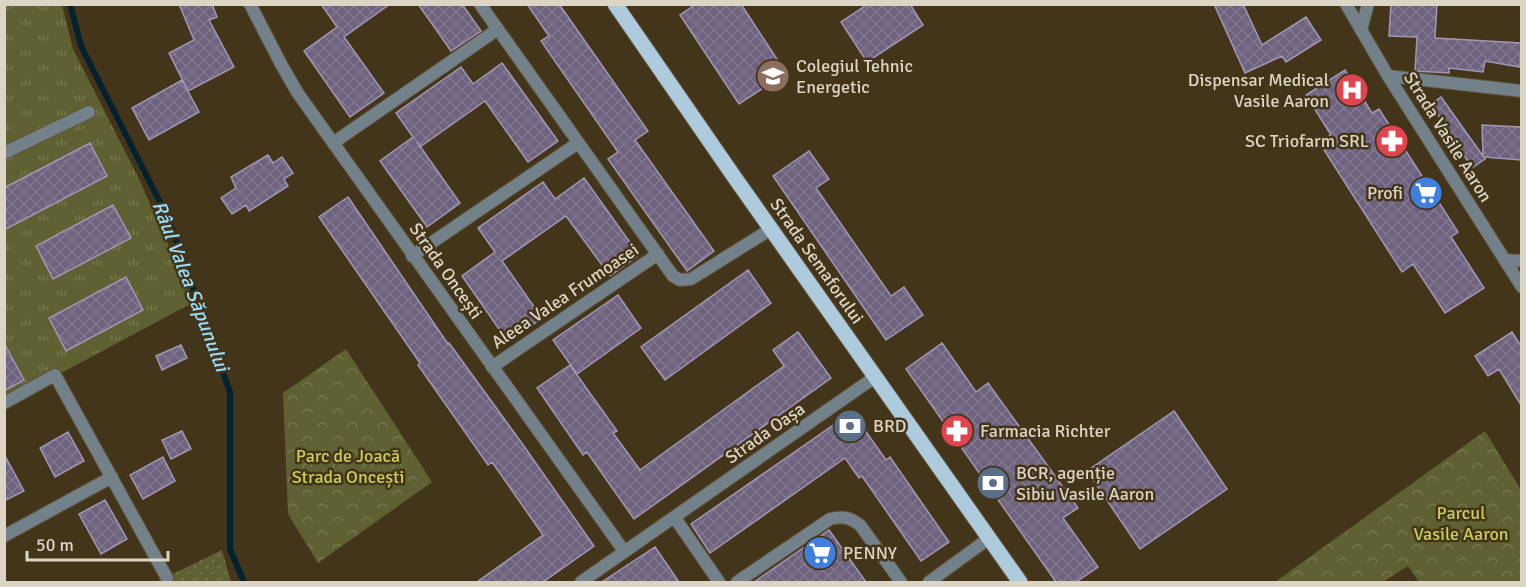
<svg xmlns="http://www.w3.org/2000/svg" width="1526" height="587" font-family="Signika,sans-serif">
  <defs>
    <pattern id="grass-tufts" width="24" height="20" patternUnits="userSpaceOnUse" patternTransform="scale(1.5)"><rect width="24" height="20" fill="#5f6132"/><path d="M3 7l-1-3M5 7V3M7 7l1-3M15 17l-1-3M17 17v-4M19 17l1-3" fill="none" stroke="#75774e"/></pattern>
    <pattern id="park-crowns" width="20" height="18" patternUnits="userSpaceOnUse" patternTransform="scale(1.5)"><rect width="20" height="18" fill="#5f6132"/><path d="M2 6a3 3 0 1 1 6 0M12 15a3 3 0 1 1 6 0" fill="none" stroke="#75774e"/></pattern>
    <pattern id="garden-dots" width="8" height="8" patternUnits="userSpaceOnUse" patternTransform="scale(1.5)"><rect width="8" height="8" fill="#5f6132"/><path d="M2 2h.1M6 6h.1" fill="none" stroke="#75774e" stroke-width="1.8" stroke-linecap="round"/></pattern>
    <pattern id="building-cross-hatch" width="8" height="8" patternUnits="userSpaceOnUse" patternTransform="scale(1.5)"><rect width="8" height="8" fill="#6e627e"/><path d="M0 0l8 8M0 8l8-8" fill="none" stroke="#82788f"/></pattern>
  </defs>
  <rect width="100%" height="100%" fill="#433519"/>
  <path fill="url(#grass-tufts)" d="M5,5H62L73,49L139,179L194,302L5,403Z"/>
  <path fill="url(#park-crowns)" d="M346,349L432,482L318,563L288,514L283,393Z
    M1485,431L1521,490V582H1419L1408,566L1383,582H1275Z"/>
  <path fill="url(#garden-dots)" d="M222,550L231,582H156Z"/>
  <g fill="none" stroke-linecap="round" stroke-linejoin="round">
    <path stroke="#02222e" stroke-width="6" d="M70,4L81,46L169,220L230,392V549L244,582"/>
  </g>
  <path fill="url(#building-cross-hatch)" stroke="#a397b6" stroke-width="1.5" d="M179,4H212L217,17L209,20L234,67L188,91L169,53L194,40Z
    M321,4H390L344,37L384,93L350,117L304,51L337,27Z
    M418,4H462L481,31L451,51Z
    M527,4H559L648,131L635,140L714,251L687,271L608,159L618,152L541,41L549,36Z
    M696,4H741L786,73L739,104L680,15Z
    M868,4H910L923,25L867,62L841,22Z
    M1214,4H1243L1262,45L1306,17L1321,40L1286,62L1282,56L1245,73Z
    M1391,4H1437L1435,38L1521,43L1520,67L1485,61L1483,72L1449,68V73L1415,71L1417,37L1389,36Z
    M502,63L558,141L528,162L485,101L420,147L417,142L460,203L427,227L380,161L413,137L396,113L461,67L473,84Z
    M1345,70L1372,113L1379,109L1458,232L1451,237L1484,288L1445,313L1413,264L1402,272L1319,142L1331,135L1306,95Z
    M182,80L199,112L149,140L132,108Z
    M1441,97L1483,156L1482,125L1521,127V160L1484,157L1485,159L1472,168L1431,104Z
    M90,143L107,176L4,230V188Z
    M809,151L829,179L816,188L891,296L904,287L923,315L886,340L773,176Z
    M268,155L273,163L282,157L293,173L284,179L288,186L249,211L246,205L232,214L221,198L236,188L231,177Z
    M584,178L639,255L610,276L566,216L502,261L542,318L508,342L462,276L495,252L478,228L543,182L555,199Z
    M348,197L448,344L449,343L521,442L594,546L543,582H477L543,535L492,462L488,465L418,365L420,363L319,217Z
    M113,205L131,238L53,279L36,246Z
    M748,270L771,303L665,380L641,347Z
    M126,277L143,310L66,351L49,318Z
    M618,295L641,328L577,374L553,340Z
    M798,332L831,378L634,519L587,452L583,455L537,388L570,365L617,431L613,433L640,470L784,366L773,350Z
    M1512,332L1521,346V405L1499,369L1488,376L1475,356Z
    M4,343L24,380L4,391Z
    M942,343L976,392L988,383L1078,508L1063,518L1098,567L1076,582H1056L906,369Z
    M181,345L187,358L162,370L156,356Z
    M1174,411L1227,489L1140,549L1087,471Z
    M852,412L886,460L890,457L949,542L921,561L862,476L859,478L845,458L710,553L691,524Z
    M182,431L191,449L171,459L162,440Z
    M68,432L84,461L55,477L40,448Z
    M4,454L24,491L4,501Z
    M163,457L175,481L143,499L130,475Z
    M105,500L127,539L101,554L79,514Z
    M829,530L866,582H754L816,539Z
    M655,547L679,582H602L632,562Z"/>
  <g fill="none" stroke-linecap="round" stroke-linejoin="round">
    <g stroke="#5f5238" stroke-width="14">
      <path id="minor" d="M250,4L281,64L297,92L624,551
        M480,4L673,276L680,280L691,279L771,229
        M1361,30L1368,4
        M333,143L498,29
        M4,153L89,112
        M412,256L578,143
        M1505,260L1522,261
        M492,367L658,254
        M4,403L55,375L167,578
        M675,518L719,582
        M4,536L112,477
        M581,582L875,377
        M737,582L830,519C843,516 849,517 860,525L901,582
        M929,582L988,539"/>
    </g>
    <g stroke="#5f5238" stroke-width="14">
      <path id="tertiary" d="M1346,4L1388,76L1522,287
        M1388,76L1522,91"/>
    </g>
    <g stroke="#5f5238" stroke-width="17">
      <path id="primary" d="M615,4L735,178L1020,582"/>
    </g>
    <use href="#minor" stroke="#73818a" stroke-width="12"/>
    <use href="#tertiary" stroke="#73818a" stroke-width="12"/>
    <use href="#primary" stroke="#aecbdd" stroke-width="15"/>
  </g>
  <defs>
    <g id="school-disc" transform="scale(1.725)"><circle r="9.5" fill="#8d6e63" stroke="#433519"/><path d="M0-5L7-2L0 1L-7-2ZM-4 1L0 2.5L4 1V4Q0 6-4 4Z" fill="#fff"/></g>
    <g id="hospital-disc" transform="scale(1.725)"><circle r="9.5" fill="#e0444e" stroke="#433519"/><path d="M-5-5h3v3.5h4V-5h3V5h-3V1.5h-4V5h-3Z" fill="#fff"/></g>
    <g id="pharmacy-disc" transform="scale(1.725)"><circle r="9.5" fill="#e0444e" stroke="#433519"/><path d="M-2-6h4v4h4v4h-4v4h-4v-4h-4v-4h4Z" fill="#fff"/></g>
    <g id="supermarket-disc" transform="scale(1.725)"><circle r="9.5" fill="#3f7fe0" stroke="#433519"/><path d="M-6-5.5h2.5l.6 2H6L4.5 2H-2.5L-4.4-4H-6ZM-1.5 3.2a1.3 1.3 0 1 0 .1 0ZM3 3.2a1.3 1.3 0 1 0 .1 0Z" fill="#fff"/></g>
    <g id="bank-disc" transform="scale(1.725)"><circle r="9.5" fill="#5c6f8a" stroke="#433519"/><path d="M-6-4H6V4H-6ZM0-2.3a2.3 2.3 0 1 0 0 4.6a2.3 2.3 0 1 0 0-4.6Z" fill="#fff"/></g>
  </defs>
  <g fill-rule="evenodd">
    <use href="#school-disc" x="773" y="76"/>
    <use href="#hospital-disc" x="1352" y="90"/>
    <use href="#pharmacy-disc" x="1392" y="141"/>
    <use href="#supermarket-disc" x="1426" y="193"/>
    <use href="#bank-disc" x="850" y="426"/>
    <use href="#pharmacy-disc" x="957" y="431"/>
    <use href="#bank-disc" x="993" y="483"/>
    <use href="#supermarket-disc" x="820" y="553"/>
  </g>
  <g text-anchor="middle" stroke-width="5" stroke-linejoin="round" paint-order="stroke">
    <g font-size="18" fill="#dcd4c4" stroke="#433519" text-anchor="start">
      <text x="796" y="72">Colegiul Tehnic<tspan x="796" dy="21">Energetic</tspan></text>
      <text x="1329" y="86" text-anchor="end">Dispensar Medical<tspan x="1329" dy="21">Vasile Aaron</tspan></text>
      <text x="1369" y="147" text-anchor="end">SC Triofarm SRL</text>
      <text x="1403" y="199" text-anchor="end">Profi</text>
      <text x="873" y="432">BRD</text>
      <text x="980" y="437">Farmacia Richter</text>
      <text x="1016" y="479">BCR, agenție<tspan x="1016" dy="21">Sibiu Vasile Aaron</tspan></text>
      <text x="843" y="559">PENNY</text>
    </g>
    <g font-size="18" fill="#dcd4c4" stroke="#433519">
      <text transform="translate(1448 137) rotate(58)" y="6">Strada Vasile Aaron</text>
      <text transform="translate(817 261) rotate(55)" y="6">Strada Semaforului</text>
      <text transform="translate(446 271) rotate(55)" y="6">Strada Oncești</text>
      <text transform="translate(565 296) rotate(-34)" y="6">Aleea Valea Frumoasei</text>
      <text transform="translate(765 433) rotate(-35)" y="6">Strada Oașa</text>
    </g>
    <g font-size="18" fill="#c9ce5a" stroke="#433519">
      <text x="348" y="462">Parc de Joacă<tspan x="348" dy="21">Strada Oncești</tspan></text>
      <text x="1461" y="519">Parcul<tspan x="1461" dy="21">Vasile Aaron</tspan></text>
    </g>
    <g font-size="20" font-style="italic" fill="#97defe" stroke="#433519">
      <text transform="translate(191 286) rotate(69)" y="7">Râul Valea Săpunului</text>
    </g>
  </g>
  <rect width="1526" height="587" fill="none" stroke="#dcd4c4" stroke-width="12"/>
  <path d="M27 551v9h141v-9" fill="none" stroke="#dcd4c4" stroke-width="3"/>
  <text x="36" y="551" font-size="18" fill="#dcd4c4" stroke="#433519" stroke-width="4.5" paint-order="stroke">50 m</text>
</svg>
